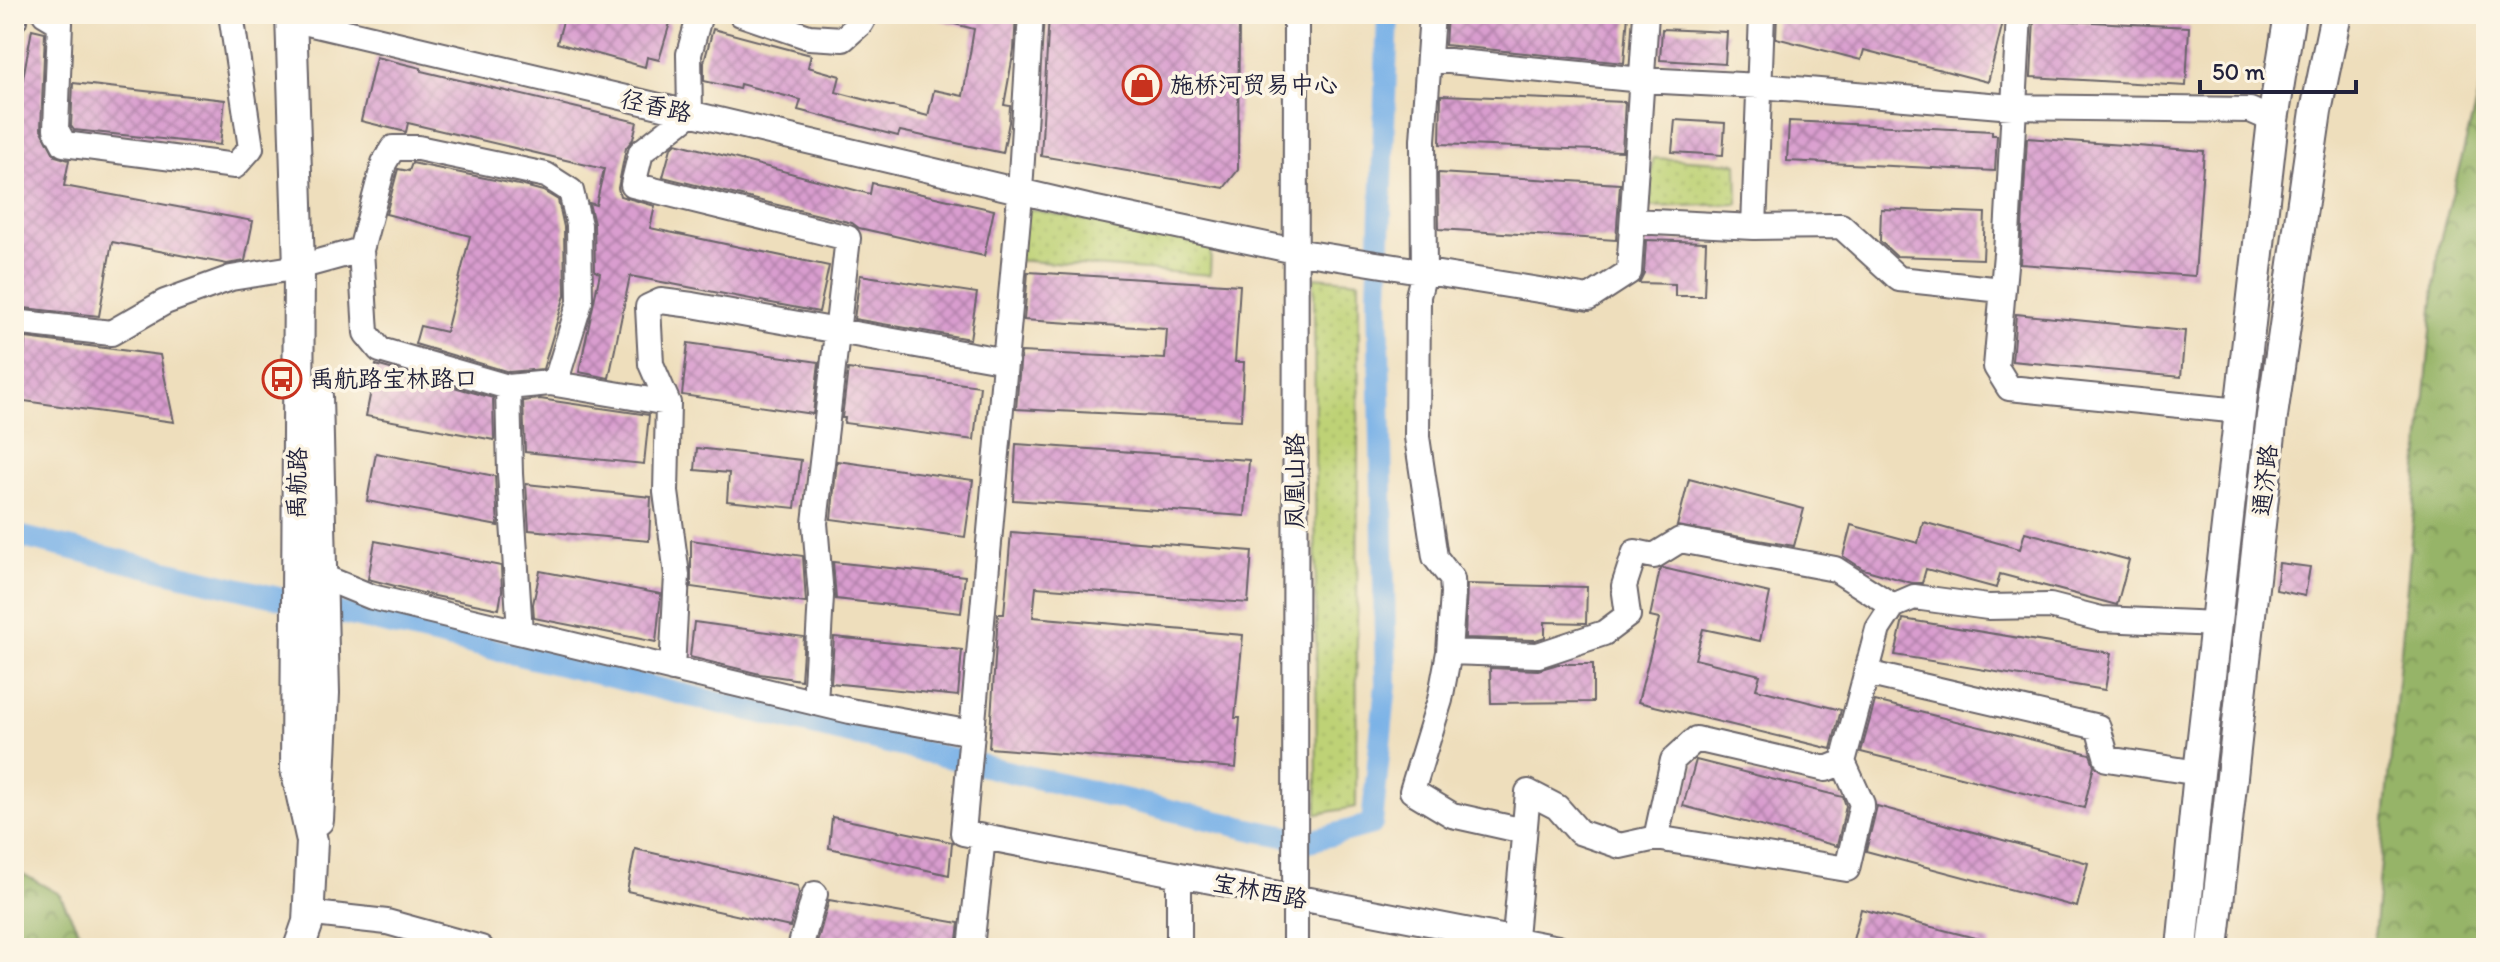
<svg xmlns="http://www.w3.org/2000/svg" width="2500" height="962" font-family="Itim,'LXGW WenKai TC',sans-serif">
  <defs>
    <pattern id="forest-crowns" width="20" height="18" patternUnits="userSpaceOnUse" patternTransform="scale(2)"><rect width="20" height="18" fill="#96b467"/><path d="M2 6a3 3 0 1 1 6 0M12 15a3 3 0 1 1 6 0" fill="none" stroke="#7a9256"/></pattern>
    <pattern id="park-dots" width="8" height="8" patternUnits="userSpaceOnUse" patternTransform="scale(2)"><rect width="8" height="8" fill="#bed276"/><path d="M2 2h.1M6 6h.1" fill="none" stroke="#a3b467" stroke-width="1.8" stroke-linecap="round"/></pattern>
    <pattern id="building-cross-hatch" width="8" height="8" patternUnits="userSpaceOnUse" patternTransform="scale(2)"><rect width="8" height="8" fill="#d99dcf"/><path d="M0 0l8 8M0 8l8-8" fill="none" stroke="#b080a9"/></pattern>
  </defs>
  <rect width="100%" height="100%" fill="#fcf5e5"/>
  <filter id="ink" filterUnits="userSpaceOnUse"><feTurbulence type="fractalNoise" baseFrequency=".0125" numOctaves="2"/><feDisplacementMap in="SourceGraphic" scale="16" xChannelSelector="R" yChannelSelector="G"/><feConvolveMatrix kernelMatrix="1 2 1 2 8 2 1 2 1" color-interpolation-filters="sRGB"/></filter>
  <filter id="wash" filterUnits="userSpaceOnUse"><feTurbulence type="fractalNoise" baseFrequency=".006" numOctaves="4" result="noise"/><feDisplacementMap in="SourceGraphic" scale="32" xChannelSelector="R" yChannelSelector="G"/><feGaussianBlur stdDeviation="1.8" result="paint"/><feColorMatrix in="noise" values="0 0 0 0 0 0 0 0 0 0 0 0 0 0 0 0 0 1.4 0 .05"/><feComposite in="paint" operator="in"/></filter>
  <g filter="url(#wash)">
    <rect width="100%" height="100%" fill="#eedebc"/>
    <path fill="url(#forest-crowns)" stroke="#5c6b51" stroke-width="2" d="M2486,64V948H2373L2439,245Z
      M14,869L59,894L88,948H14Z"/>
    <path fill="url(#park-dots)" stroke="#707a58" stroke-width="2" d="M1653,158L1737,163L1738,204L1649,207Z
      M1019,207L1211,246L1210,275L1015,260Z
      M1314,277L1359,281L1356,807L1317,814Z"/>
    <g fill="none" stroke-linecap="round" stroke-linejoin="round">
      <path stroke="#77b0e7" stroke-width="22" d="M14,535L1258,831L1310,841L1372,824L1386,684L1378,296L1388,14"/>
    </g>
    <g id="blocks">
      <path fill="url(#building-cross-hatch)" d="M565,14H636L670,23L659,60L647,57L645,67L557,43Z
        M939,14H1016L1014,50L1004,105L1010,106L1009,122L1003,153L900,131L898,136L798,110L801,100L740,84L739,89L704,81V62L713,29L811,55L808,67L840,76L836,92L928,116L934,90L963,96L974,29L939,20Z
        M1049,14H1239L1238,170L1224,188L1041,156Z
        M1447,14H1628L1624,63L1445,45Z
        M1777,14H1846L1868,20L1869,14H2002L2001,17L2004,18L1988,82L1864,50L1861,60L1776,38Z
        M2034,19L2189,27L2186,86L2031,77Z
        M32,29L45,32L41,129L55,156L69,160L64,186L253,221L245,261L227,264L112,242L99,316L14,307V127Z
        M1662,29L1727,32L1725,64L1660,60Z
        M376,57L421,68V71L637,122L633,139L626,148L618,188L620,196L655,206L650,228L829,266L819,312L630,276L609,378L579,372L600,273L595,271L594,224L589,203L596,205L604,169L408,123L406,132L361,121Z
        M73,83L225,100L220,145L74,130L71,126Z
        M1441,95L1625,102L1622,151L1440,144Z
        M1675,120L1725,123L1723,155L1672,152Z
        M1789,121L1992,131V135H1997L1995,171L1787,161Z
        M2027,138L2204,151L2195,276L2020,264Z
        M676,143L870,194L872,183L994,210L984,256L859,228L852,223L663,177L671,148Z
        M412,163L524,186L543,191L558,200L564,227L565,295L543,369L509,372L415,344L420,326L446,332L470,236L386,214L398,169L409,171Z
        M1438,173L1620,184L1616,240L1439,229Z
        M1881,209L1985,213L1983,259L1896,256L1880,241Z
        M1646,240L1706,242L1704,296H1675V284L1639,283L1644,273Z
        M1028,272L1240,285L1235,362H1244L1241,420L1016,409L1021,352L1165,359L1167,329L1024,320Z
        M860,275L977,293L970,339L854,319Z
        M2016,314L2185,331L2181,377L2012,361Z
        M26,338L160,355L174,422L17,400Z
        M688,343L819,362L813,414L682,395Z
        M376,365L493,398L494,440L366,416Z
        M848,369L980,386L974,440L844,423L845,418H842Z
        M540,399L649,415L644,464L525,452L523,401Z
        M1016,444L1249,460L1245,516L1013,500Z
        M697,448L801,460L795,508L727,501L729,473L695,470Z
        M376,453L495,476L498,526L367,501Z
        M837,461L973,480L965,537L831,519Z
        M1689,479L1804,509L1794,546L1677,526Z
        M526,484L651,497L649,541L529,530Z
        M1923,522L2020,549L2025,532L2129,560L2117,605L2000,574L1996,588L1926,569L1922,583H1912L1863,569L1843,556L1851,525L1918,543Z
        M1011,532L1252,551L1248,603L1036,587L1033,617L1243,635L1235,718H1240L1236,768L989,748L998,614H1004Z
        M691,540L803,556L806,603L691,587Z
        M375,541L501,566L502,591L499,609L430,595L368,579Z
        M833,562L965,576L961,613L836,599Z
        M2279,563L2310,567L2305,596L2276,590Z
        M1663,568L1770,593L1760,641L1703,629L1695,659L1760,675L1756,689L1841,710L1831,749L1638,702L1659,619L1650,617L1660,569Z
        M540,571L661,594L656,642L534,618L533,604Z
        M1467,584L1587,587L1586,623L1545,622V637L1536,640L1465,638Z
        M1903,619L2111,653L2105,690L1895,655Z
        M694,622L804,637L801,680L760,674L690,657Z
        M834,637L962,650L958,696L831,683Z
        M1558,664H1593V702L1491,703L1490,668L1538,670Z
        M1875,701L2090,754L2094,765L2084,808L1861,752Z
        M1696,760L1843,797L1846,806L1837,846L1683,806Z
        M1877,806L2088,863L2077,907L1866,851Z
        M832,817L952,842L949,875L829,848Z
        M635,849L798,886L799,894L790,927L627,891Z
        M829,900L959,923L956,948H847L817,943Z
        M1861,909L1991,942L1990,948H1867L1852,944Z"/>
    </g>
  </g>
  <g filter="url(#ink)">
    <use href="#blocks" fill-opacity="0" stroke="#696468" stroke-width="2"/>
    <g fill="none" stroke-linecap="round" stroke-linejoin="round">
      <g stroke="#696468" stroke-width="28">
        <path id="minor" d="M45,14L60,23L56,129L64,144L235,166L251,148L231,14
          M700,14L689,54L690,114L641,152L633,185L848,238L815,523L821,596L815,703
          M741,14L809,37L843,39L861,23L866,14
          M1031,14L1019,207L963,833L1558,948
          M1432,14L1423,140L1424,272L1418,296L1417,437L1435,557L1452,579L1453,593L1449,652L1440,700L1412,791L1452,815L1524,831
          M2019,14L2006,254L1996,367L2009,388L2240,411
          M291,19L1087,207L1295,251L1589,298L1629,272L1646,14
          M14,20L15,14
          M1429,59L1642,80L1760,86L2013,107L2250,110L2273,120
          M1633,221L1754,227L1762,14
          M1754,227L1841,226L1899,279L2002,290
          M361,250L366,333L380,350L508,387
          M14,322L111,333L165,302L231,278L299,267L361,250L384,163L393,148H418L546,175L571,191L579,225L580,302L558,374L550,383L508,387L510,474L520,632
          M550,383L668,403
          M306,570L372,597L850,711L972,733
          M1449,652L1538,655L1604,633L1628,615L1624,586L1635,552L1654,556L1680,540L1835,569L1893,606
          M672,669L677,575L666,492L668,403L651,364L648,307L661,301L692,305L1006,361
          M1866,673L2098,727L2107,759L2199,773
          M1656,838L1847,869L1862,804L1843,762
          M314,914L387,922L481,948
          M800,948L815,894
          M971,948L983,837
          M1179,948V875
          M1295,948L1296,14
          M1514,948L1528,792L1557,807L1579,832L1620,846L1656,838L1673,760L1696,739L1826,769L1843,762L1878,629L1893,606L1914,597L1988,607L2050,606L2101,619L2217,624"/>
      </g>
      <g stroke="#696468" stroke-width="34">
        <path id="major" d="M291,14L299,267L296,769L312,841L308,922L299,948
          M317,396L324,693L318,820
          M2182,948L2199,773L2273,120L2290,14
          M2213,948L2272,416L2316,111L2336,14"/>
      </g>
      <use href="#minor" stroke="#fff" stroke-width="24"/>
      <use href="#major" stroke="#fff" stroke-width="30"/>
    </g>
  </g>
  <defs>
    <g id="shop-ring" transform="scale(2)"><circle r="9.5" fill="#fcf5e5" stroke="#c8321e" stroke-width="1.5"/><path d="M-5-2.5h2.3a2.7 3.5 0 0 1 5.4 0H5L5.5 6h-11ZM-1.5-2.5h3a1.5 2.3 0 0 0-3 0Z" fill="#c8321e"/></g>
    <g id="bus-ring" transform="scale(2)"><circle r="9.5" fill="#fcf5e5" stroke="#c8321e" stroke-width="1.5"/><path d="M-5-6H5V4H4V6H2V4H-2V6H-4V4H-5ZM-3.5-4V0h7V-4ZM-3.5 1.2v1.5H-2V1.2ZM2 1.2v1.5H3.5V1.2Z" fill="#c8321e"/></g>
  </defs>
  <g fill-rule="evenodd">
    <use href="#shop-ring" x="1142" y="85"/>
    <use href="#bus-ring" x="282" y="379"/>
  </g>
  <g text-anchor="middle" stroke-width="7" stroke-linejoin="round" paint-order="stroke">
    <g font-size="24" fill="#22223b" stroke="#fcf5e5" text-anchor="start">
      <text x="1170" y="93">施桥河贸易中心</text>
      <text x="310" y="387">禹航路宝林路口</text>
    </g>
    <g font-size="24" fill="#22223b" stroke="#fcf5e5">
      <text transform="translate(656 106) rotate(13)" y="8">径香路</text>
      <text transform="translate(2265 480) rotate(-84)" y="8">通济路</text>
      <text transform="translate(1295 481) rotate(-90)" y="8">凤凰山路</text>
      <text transform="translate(297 483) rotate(-89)" y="8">禹航路</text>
      <text transform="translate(1260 891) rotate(11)" y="8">宝林西路</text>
    </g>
  </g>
  <rect width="2500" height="962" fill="none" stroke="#fcf5e5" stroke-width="48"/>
  <path d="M2200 80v12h156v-12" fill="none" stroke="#22223b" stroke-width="4"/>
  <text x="2212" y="80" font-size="24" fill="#22223b" stroke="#fcf5e5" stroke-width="6" paint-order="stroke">50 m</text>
</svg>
